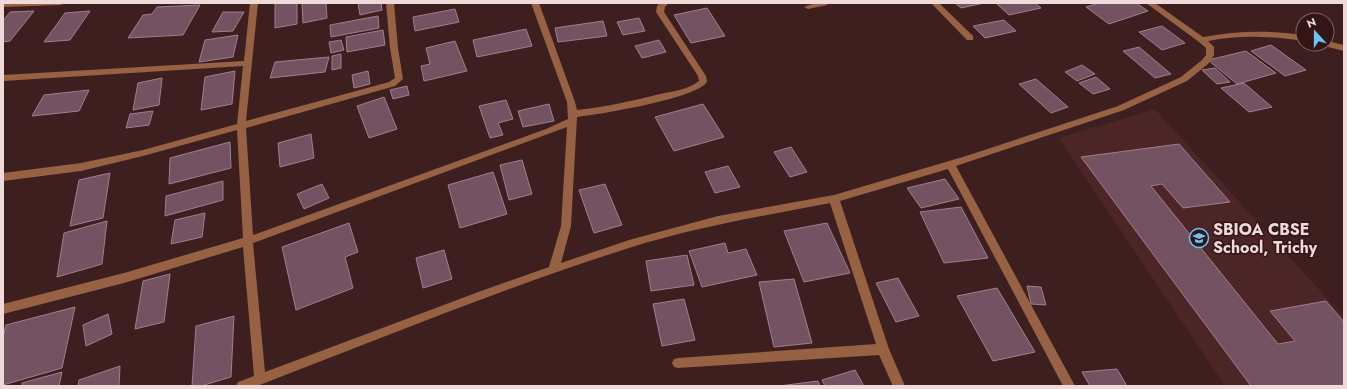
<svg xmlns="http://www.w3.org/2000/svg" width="1347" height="389" font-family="Jost,sans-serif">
  <rect width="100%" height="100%" fill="#3e1f1f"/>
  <path fill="#4c2526" d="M1155,109L1344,317V386H1225L1059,138Z"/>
  <path fill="#735361" stroke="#a27e8e" d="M275,3H297V24L275,28Z
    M302,3H326L327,18L303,23Z
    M358,3H381L382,10L360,15Z
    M955,3H984L961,8Z
    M1000,3H1035L1041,8L1009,15L997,4Z
    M1099,3H1136L1148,11L1109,24L1086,7Z
    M200,5L183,35L128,38L143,15L152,14L157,7Z
    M707,8L725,36L691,43L674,15Z
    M455,9L459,22L415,31L413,17Z
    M34,11L10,41L3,42V21L10,12Z
    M90,11L70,40L44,42L65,13Z
    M223,12H244L233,31L212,32Z
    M378,16L379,28L331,37L330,25Z
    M639,18L645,31L623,35L617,22Z
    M1004,20L1016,31L985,38L973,26Z
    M603,21L607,36L558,42L555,28Z
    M1162,26L1185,43L1162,50L1139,32Z
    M526,29L532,46L477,57L473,40Z
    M383,30L385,45L347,52L346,37Z
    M238,35L233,57L199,62L205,40Z
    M341,40L344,50L331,53L329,42Z
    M659,40L666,52L642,58L635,46Z
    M455,41L467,71L424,81L421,66L430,64L426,48Z
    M1271,45L1306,70L1285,76L1251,51Z
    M1139,47L1171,74L1155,78L1123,51Z
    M1246,51L1276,73L1237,84L1208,60Z
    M341,54V68L332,70V56Z
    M329,57L325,72L270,78L275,62Z
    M1082,65L1095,74L1077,81L1065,72Z
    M1215,68L1230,82L1217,84L1202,70Z
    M235,71L232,104L201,110L205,77Z
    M368,71L370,84L354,88L352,75Z
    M1096,77L1110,89L1093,94L1079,83Z
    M162,78L159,105L133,110L138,83Z
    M1036,79L1068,107L1051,113L1019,84Z
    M1244,83L1272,107L1249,112L1221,88Z
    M407,86L409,95L393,99L390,90Z
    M89,90L79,111L32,116L44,95Z
    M384,97L397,129L369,138L357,106Z
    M506,100L513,119L498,123L503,135L490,138L479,106Z
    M549,104L554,121L523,127L518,111Z
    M703,104L724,137L674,151L655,117Z
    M153,111L149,125L126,128L130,114Z
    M311,134L314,158L280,167L278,143Z
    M230,142L231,168L169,184L170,158Z
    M1179,144L1230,202L1183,208L1162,184L1151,186L1278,344L1295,341L1270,311L1326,301L1344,322V386H1251L1081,157Z
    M791,147L807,172L790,177L774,152Z
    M522,160L532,194L509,200L500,165Z
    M728,166L740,187L715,193L705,172Z
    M493,172L507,214L460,228L448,185Z
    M110,173L103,218L70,226L79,180Z
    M945,179L959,199L921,208L907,188Z
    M223,181V200L165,216L166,196Z
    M322,184L329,198L304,209L297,194Z
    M605,184L622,225L594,233L579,190Z
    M961,207L988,258L944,263L920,212Z
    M205,213L202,237L171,244L175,220Z
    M107,221L102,264L57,277L64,233Z
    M349,223L358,252L345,257L353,288L296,310L282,247Z
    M827,223L850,273L804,282L784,231Z
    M725,243L728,253L746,249L757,275L702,287L689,251Z
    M444,250L452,279L423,288L416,258Z
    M687,255L694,285L651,291L646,261Z
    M170,274L164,322L135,329L143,281Z
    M898,278L919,316L896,322L876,283Z
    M794,279L812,343L774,347L759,282Z
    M1027,286L1041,287L1046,305L1031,304Z
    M997,288L1035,352L993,361L957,296Z
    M684,299L695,340L662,346L653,304Z
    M75,307L62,368L3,385V337L6,325Z
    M108,314L112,334L86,346L83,325Z
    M234,316L231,377L201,386H192L196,326Z
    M120,366L119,386H78L79,380Z
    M1117,369L1127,386H1090L1082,372Z
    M855,370L864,386H825L822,380Z
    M62,372L59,386H22V383Z
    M818,381L820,386H779Z"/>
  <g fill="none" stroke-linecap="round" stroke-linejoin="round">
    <path fill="#976143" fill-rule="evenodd" d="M3,3H65L61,5L3,7Z
      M250,3H258L246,121L389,82L395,78L390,48L386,3H394L398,48L403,79L395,86L246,128L253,235L546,129L568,119L567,102L531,3H539L575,102L577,110C605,107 633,101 660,94C674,91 687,90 699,81L698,76L656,12L657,6L660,3H669L665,7L664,12L706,76L707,82C695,99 601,114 577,117L571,226L561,263L629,240L718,216L834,195L966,156L1118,106L1181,77L1202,60L1206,55V48L1199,42L1146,3H1155L1203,37C1237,31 1269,30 1303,35V41C1271,36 1240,35 1208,41L1214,47V55L1208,64L1187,81L1124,110L956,166L1075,386H1063L948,169L840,201L889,349L905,386H893L879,355L678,368L674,367L672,363L674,359L678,358L876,344L830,203C763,216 695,227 629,248C503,288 380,339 257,386H236L238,382L254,376L243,247L124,283L3,314V304L124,273L243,238L237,130L143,156L81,171L3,181V173L81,163L143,150L237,124L243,66L3,81V75L244,61ZM567,127L561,226L549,267L481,291L265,372L253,243Z
      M815,3H828L827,5L808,9L804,7Z
      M931,3H939L973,36V40H967Z
      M1327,41L1344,45V51L1324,46L1323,44H1327Z"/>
  </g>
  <defs>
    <g id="school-ring" transform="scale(1)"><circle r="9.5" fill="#331516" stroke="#6dc2f3" stroke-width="1.5"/><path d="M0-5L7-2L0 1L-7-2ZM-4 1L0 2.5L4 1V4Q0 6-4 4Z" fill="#6dc2f3"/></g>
  </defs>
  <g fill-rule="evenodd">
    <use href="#school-ring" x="1199" y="238"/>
  </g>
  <g text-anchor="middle" stroke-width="3" stroke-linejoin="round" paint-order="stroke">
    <g font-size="16" font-weight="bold" fill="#efdad9" stroke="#331516" text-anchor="start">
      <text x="1213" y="235">SBIOA CBSE<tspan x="1213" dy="18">School, Trichy</tspan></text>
    </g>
  </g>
  <rect width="1347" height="389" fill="none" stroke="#efdad9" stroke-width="8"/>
  <g transform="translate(1315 32) rotate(339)"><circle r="19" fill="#331516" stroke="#7e6464"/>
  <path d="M0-3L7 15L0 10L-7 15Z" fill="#6dc2f3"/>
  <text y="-6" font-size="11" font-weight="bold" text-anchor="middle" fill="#efdad9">N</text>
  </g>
</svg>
